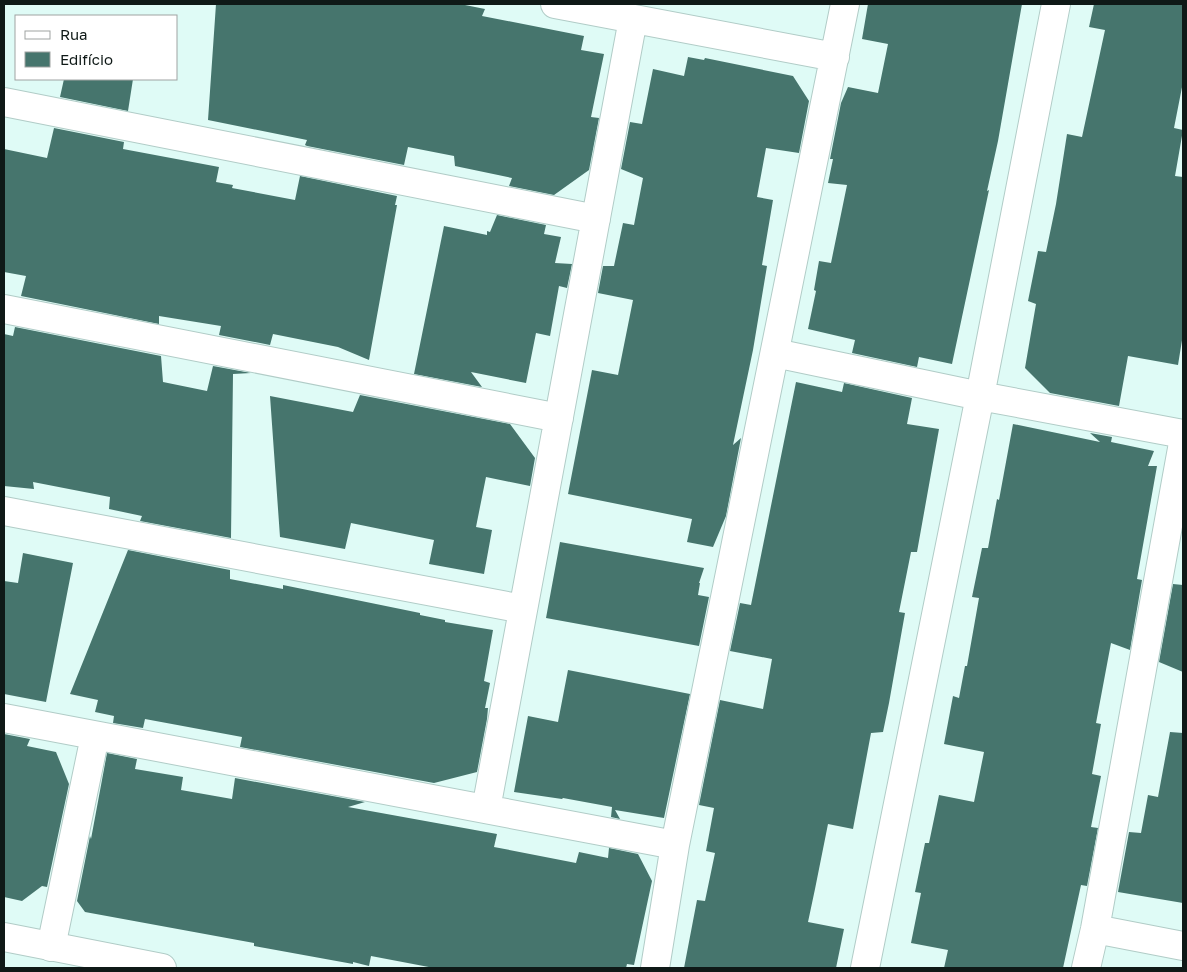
<svg xmlns="http://www.w3.org/2000/svg" width="1187" height="972" font-family="'Golos Text',sans-serif">
  <rect width="100%" height="100%" fill="#dffbf6"/>
  <path fill="#46756d" d="M216,4H460L485,9L482,16L584,36L581,50L604,54L591,117L599,118L589,170L554,195L509,186L512,178L455,166L454,156L408,147L404,165L307,146L305,145L307,140L208,120Z
    M868,4H1022L998,141L987,191L989,190L952,364L919,357L917,367L852,353L855,340L808,329L816,291L814,290L819,261L831,263L847,185L828,183L833,159H830L841,103L848,87L878,93L888,44L862,39Z
    M1094,4H1183V82L1174,128L1183,130L1175,176L1183,177V334L1178,365L1128,356L1119,406L1050,393L1025,368L1036,304L1028,301L1038,251L1046,252L1056,204L1067,134L1082,137L1105,30L1089,27Z
    M688,57L704,60L705,58L793,76L809,101L799,153L766,148L757,197L773,200L762,265L767,266L753,350L733,445L741,438L726,516L713,547L687,542L692,519L568,494L592,370L618,375L633,300L598,293L603,266H614L623,223L634,225L643,178L621,169L630,122L642,124L653,69L684,76Z
    M64,79H133L128,111L60,97Z
    M54,128L124,142L123,149L219,167L216,182L233,185L232,188L295,200L300,176L397,196L395,205H397L369,360L338,347L273,334L270,345L219,335L221,326L159,316V324L21,296L26,276L4,272V149L47,158Z
    M497,215L546,225L544,234L561,237L555,263L572,264L567,288L559,286L550,336L536,333L526,383L471,372L482,387L414,374L444,226L487,235V231L490,232Z
    M15,327L161,356L163,382L207,391L213,366L251,373L233,374L231,538L140,521L142,516L109,509L110,497L33,482L34,489L4,486V334L13,336Z
    M796,382L842,392L844,383L912,398L907,424L939,429L917,552H911L899,612L905,613L889,703L883,732L871,733L853,829L828,824L815,889L808,922L844,929L836,968H684L697,900L705,901L715,853L706,851L714,808L699,805L720,700L763,709L772,659L730,651L740,603L751,605Z
    M360,395L510,424L535,458L530,486L486,477L476,527L492,530L484,574L429,564L434,540L351,523L345,549L280,537L270,396L353,412Z
    M1013,424L1100,442L1090,433L1112,437L1111,442L1154,451L1148,466H1157L1137,579L1142,580L1130,650L1111,643L1096,723L1101,724L1092,774L1101,776L1091,827L1098,828L1087,886L1081,885L1063,968H944L948,950L911,943L921,893L915,892L925,843H929L939,795L974,802L984,752L944,744L953,696L959,698L965,666H967L979,598L972,597L982,548H988L997,499L999,500Z
    M560,542L704,568L699,583H700L698,595L709,597L699,646L546,618Z
    M128,550L230,570V579L283,589V585L420,613V615L445,620V622L493,630L484,681L490,683L485,708H488L487,719L477,772L434,783L240,747L242,737L145,719L143,728L113,723L114,716L95,712L98,700L70,694Z
    M23,553L73,563L46,702L4,694V581L18,583Z
    M1173,584L1183,585V672L1159,662Z
    M568,670L690,694L664,818L615,810L620,819L611,817L612,807L563,798L562,799L514,792L528,716L558,722Z
    M1170,732L1183,733V903L1118,892L1129,832L1141,833L1148,795L1158,797Z
    M4,734L30,739L27,746L56,752L69,784L47,887L42,886L22,901L4,897Z
    M107,753L137,759L135,769L183,777L181,790L232,799L235,778L365,802L348,807L497,834L494,847L576,863L579,852L608,858L609,848L638,854L652,881L634,965L627,964L626,968H434L371,956L369,966L353,962V964L254,946V943L85,912L77,901L90,836L91,839Z"/>
  <g fill="none" stroke-linecap="round" stroke-linejoin="round">
    <g stroke="#b1ccc7" stroke-width="30">
      <path id="street" d="M555,4L835,57
        M4,102L596,219
        M4,309L559,418
        M775,353L980,396L1183,434
        M4,511L523,609
        M4,718L675,845
        M486,809L633,19
        M1095,929L1183,946
        M51,947L95,736
        M655,968L675,845L845,4
        M865,968L980,396L1056,4
        M1086,968L1095,929L1183,443"/>
    </g>
    <g stroke="#b1ccc7" stroke-width="30">
      <path id="secondary" d="M4,937L162,968"/>
    </g>
    <use href="#street" stroke="#fff" stroke-width="28"/>
    <use href="#secondary" stroke="#fff" stroke-width="28"/>
  </g>
  <rect width="1187" height="972" fill="none" stroke="#0f1917" stroke-width="10"/>
  <rect x="15" y="15" width="162" height="65" fill="#ffffff" stroke="#9fa3a2"/>
  <rect x="25" y="31" width="25" height="8" fill="#ffffff" stroke="#9fa3a2"/>
  <text x="60" y="40" font-size="15" fill="#0f1917">Rua</text>
  <rect x="25" y="52" width="25" height="15" fill="#46756d" stroke="#9fa3a2"/>
  <text x="60" y="65" font-size="15" fill="#0f1917">Edifício</text>
</svg>
